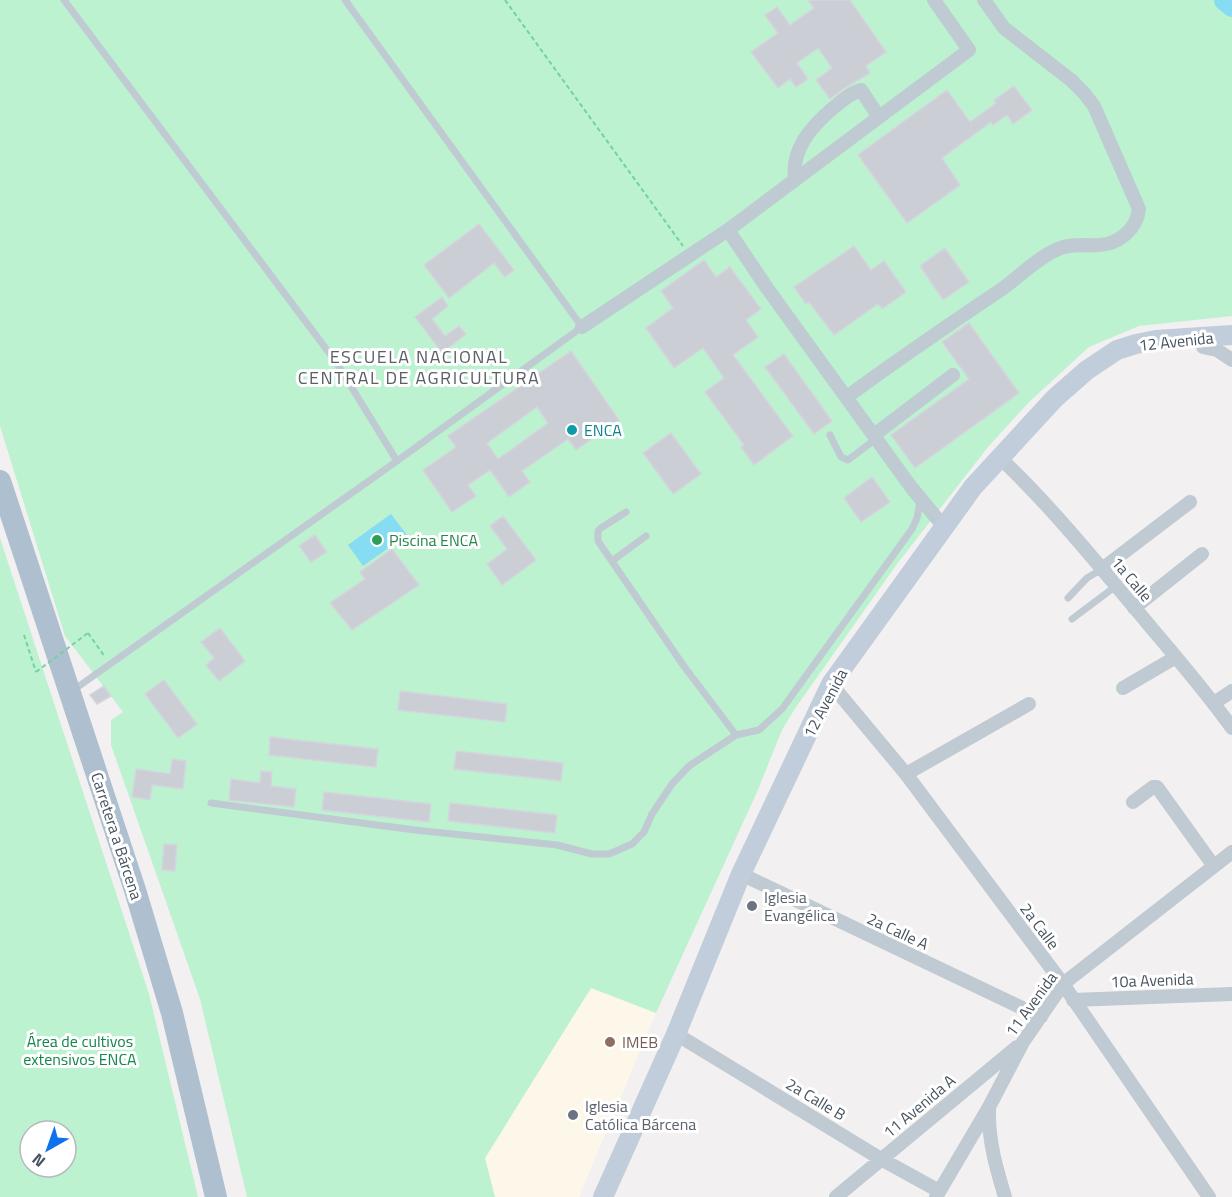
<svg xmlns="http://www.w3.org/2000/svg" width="1232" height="1197" font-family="'Titillium Web',sans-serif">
  <rect width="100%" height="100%" fill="#f2f0f0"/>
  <path fill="#fdf7e9" d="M592,988L656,1013L579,1197H495L485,1159L573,1015Z"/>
  <path fill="#bcf2d0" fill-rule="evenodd" d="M0,0H1232V316L1139,326L1089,347L1029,402L988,447L897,564L796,707L782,730L757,792L656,1013L591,988L485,1158L495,1197H247L200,999L111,745V720L123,712L65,636L0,426Z
    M0,538L149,994L198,1197H0ZM30,1131H66V1167H30Z"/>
  <path fill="#86dcf2" d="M391,514L407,535L363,566L348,545Z"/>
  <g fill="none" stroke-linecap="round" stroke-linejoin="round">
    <path stroke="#86dcf2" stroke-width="22" d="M1225,0L1232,6"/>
  </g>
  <path fill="#cbcfd5" stroke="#d3d6dc" stroke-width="1.5" fill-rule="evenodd" d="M808,0H850L886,52L866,66L870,73L845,88L830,99L816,80L832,68L818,48L797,63L808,79L796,87L790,79L778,88L751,52L778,33L765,15L777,7L790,25L814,8Z
    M1014,86L1032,110L1013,124L1007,115L993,125L991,122L942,158L960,185L907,223L858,155L947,90L970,122L996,103L994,100Z
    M479,224L514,270L505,277L494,263L449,298L424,265Z
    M854,246L871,270L884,261L906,292L882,309L878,304L834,335L809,302L806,304L794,287Z
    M945,248L969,282L943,300L920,266Z
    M704,260L716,277L730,267L761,309L746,320L758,337L733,355L793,436L754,465L741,447L744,445L705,392L724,378L703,348L674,368L646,328L673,308L661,291Z
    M442,297L448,306L432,319L445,336L459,326L466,334L442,353L415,317Z
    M969,323L1019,393L915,468L891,435L969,379L942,342Z
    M571,351L619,420L576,450L568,439L522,471L530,482L509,497L490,470L468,485L476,496L452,512L423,470L456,447L448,436ZM537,407L548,423L498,459L487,443Z
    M784,354L832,421L814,434L765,367Z
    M671,433L701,474L673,494L643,453Z
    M872,477L890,502L861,522L844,498Z
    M503,516L536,560L502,585L487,564L507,549L490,526Z
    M315,535L327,552L311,562L299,546Z
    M392,549L419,585L352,630L330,603L365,579L360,572Z
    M220,628L245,661L219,681L206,665L214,658L201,642Z
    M164,680L197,724L178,738L145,694Z
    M104,686L111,696L97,704L90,695Z
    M400,691L507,704L505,722L398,710Z
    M270,737L378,749L376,767L269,755Z
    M456,751L563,763L561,781L454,769Z
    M172,759L186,761L183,789L152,785L150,800L132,797L136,769L170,774Z
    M261,771L272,772L271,786L296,789L294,807L229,800L231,779L260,783Z
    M324,792L431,804L429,822L322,810Z
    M450,803L557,815L555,833L448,821Z
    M164,844L177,845L175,871L162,870Z"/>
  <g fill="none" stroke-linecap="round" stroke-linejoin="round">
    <path stroke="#71d3a2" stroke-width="2" stroke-dasharray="4.5 3" stroke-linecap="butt" d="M505,0L683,246
      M88,633L105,657
      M24,635L36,672"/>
    <path stroke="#bfcad2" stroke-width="7" d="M64,0L336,362L397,461
      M830,435L841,457L848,460L877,438
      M626,512L601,528L598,531V541L683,665L736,735L759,730L782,709L912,529L917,518L920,501
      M612,561L646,536
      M1068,598L1087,578L1102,569
      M1072,619L1116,586
      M72,691L397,461L582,327L345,0
      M211,803L415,830L557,845L592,854H609L632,844L644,832L652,814L672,784L689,766L736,735"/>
    <path stroke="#bfcad2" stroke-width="14" d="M795,180C791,149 811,127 833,108C842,101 850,93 861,90L879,117
      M728,230L969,50L934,0
      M582,327L728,230L767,288L911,487L944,527
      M1201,337L1203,347L1217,350L1232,360
      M847,397C898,359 950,324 1002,289C1020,276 1037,258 1058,249C1070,243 1085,246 1098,245C1118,245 1137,229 1139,209L1094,106L1084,93L1071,80L1004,28L984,0
      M874,435L953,375
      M999,457C1048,503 1091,556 1134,607C1167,647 1202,686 1232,728
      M1102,569L1190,502
      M1134,608L1202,554
      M831,684L906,774L1063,984L1209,1197
      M1123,688L1176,657
      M1214,703L1232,691
      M906,774L1029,704
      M1133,802L1153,787H1157L1213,865
      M741,874L1041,1017
      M1073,1000L1232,994
      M676,1034L881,1159L939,1191
      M989,1109C988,1140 996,1167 1005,1197
      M836,1197L1017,1047
      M936,1197L989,1107L1023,1042L1063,984L1232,852"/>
    <path stroke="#c1cdda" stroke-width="20" d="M603,1197L676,1034L741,874L831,684L973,487L1055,398L1087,370L1117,350L1136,344L1156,340L1232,335"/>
    <path stroke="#aebfd0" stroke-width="22" d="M0,481L135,890L172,1013L216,1197"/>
    <path stroke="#71d3a2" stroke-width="2" stroke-dasharray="4.5 3" stroke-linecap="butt" d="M36,672L88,633"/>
  </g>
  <circle fill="#0f9aa8" stroke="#fff" stroke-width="2" cx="572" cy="430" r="6"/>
  <circle fill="#2e9e5b" stroke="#fff" stroke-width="2" cx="377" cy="540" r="6"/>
  <g fill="#6b7280" stroke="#fff" stroke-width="2">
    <circle cx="752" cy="906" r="6"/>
    <circle cx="573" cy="1115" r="6"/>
  </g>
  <circle fill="#8d6e63" stroke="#fff" stroke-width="2" cx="610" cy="1042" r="6"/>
  <g text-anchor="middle" stroke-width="6" stroke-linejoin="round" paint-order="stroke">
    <g font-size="16" fill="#46535f" stroke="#fff">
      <text transform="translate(1176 341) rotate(-6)" y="6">12 Avenida</text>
      <text transform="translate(1132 579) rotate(50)" y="6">1a Calle</text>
      <text transform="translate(825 703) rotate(-62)" y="6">12 Avenida</text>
      <text transform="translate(117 836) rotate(72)" y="6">Carretera a Bárcena</text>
      <text transform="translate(1040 926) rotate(53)" y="6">2a Calle</text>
      <text transform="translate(898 931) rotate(25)" y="6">2a Calle A</text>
      <text transform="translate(1152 980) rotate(-2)" y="6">10a Avenida</text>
      <text transform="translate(1031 1004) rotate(-54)" y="6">11 Avenida</text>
      <text transform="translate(816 1099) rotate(31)" y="6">2a Calle B</text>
      <text transform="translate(919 1106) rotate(-40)" y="6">11 Avenida A</text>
    </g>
    <g font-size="16" fill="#0d838f" stroke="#fff" text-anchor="start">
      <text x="584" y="436">ENCA</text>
    </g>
    <g font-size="16" fill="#27864d" stroke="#fff" text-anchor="start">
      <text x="389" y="546">Piscina ENCA</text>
    </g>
    <g font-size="16" fill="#5b616d" stroke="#fff" text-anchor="start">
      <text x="764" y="903">Iglesia<tspan x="764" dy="18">Evangélica</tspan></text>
      <text x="585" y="1112">Iglesia<tspan x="585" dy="18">Católica Bárcena</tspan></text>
    </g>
    <g font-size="16" fill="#11864b" stroke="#fff">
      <text x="80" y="1047">Área de cultivos<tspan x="80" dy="18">extensivos ENCA</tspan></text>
    </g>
    <g font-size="16" fill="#785e54" stroke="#fff" text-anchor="start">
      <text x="622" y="1048">IMEB</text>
    </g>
    <g font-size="18" letter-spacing="1.5" fill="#5c6065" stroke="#fff">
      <text x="419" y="363">ESCUELA NACIONAL<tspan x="419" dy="21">CENTRAL DE AGRICULTURA</tspan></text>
    </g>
  </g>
  <g transform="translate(48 1149) rotate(220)"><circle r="28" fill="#ffffff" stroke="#b5babf" stroke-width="1.5"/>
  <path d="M0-4.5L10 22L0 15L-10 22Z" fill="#0d72ee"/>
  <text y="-9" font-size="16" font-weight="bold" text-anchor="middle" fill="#46535f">N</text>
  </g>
</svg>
